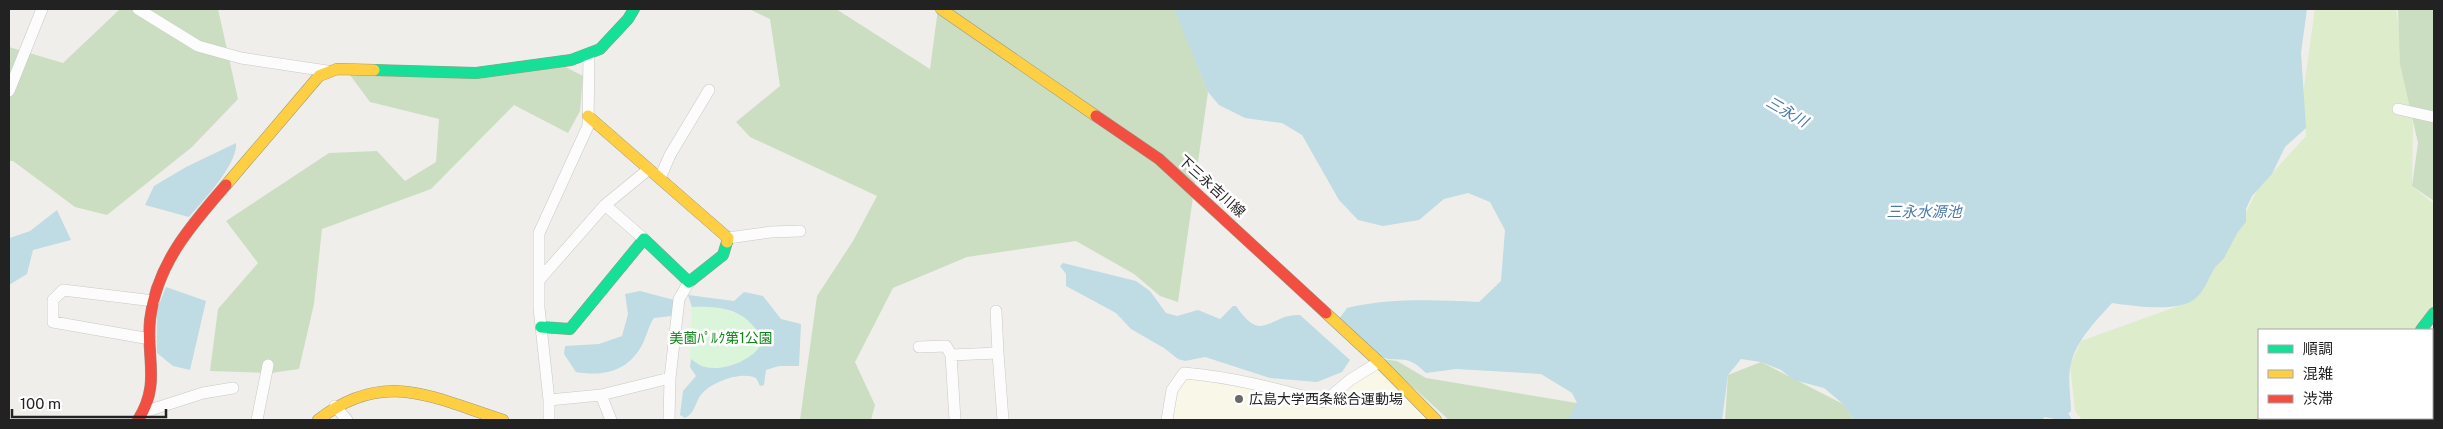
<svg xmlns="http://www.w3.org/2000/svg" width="2443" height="429" font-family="'Public Sans','Noto Sans JP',sans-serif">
  <rect width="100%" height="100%" fill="#f0eeeb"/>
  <path fill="#f8f7e8" d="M1377,370L1429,420H1171L1178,390L1188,377L1206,378L1325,405L1352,384Z"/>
  <path fill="#ddeccb" d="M2315,9H2396L2413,124L2412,186L2434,204V311L2421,330H2259V418H2288L2283,420H2082L2075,411L2070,365L2081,341L2192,301L2230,245L2257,190L2306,136L2303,94Z"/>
  <path fill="#cbdec1" d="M120,9H218L238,99L192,147L107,215L75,207L13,161H9V47L63,63Z
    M749,9H836L930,69L938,9H1175L1208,92L1178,302L1160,296L1134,274L1076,241L967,257L893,288L855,362L875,405L871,420H800L817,296L853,241L877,196L750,137L736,122L780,86L770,19Z
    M2398,9H2434V201L2412,186L2418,143L2400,64Z
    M556,62L583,76L580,111L568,133L514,105L431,189L322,229L314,304L299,369L271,373L210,371L218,309L258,263L226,221L329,153L377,151L405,181L436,162L439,119L370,102L350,75Z
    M2434,347V420H2330L2335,418H2432V350Z
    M1382,359L1397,361L1426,378L1577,403L1573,420H1449Z
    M1761,362L1843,404L1854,420H1725L1728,375Z"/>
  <path fill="#daf5da" d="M711,306C737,313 750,315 763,340C757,360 725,371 705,367C700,366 695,363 690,360L692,307Z"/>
  <path fill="#bfdbe3" d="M1174,9H2307L2301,53L2306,128L2285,147L2272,174L2252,196L2246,209V222C2235,234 2232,244 2224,258C2222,261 2219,263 2216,266C2208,277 2205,293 2192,301C2173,312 2134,306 2112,303C2097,320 2076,340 2071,364C2067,378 2071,397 2071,411L2061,420L2044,417L2043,420H1854L1843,404L1824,388L1794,380L1781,370L1761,362L1741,359L1728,375L1722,420H1568L1577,403L1572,393L1541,374L1456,369L1426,373C1405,352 1402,364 1380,357C1372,354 1347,327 1339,319L1347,308C1390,298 1435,300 1479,302L1501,281L1505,230L1490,202L1468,193L1444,199L1419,220L1383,226L1358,220L1339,200L1302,135L1282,123L1245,118L1219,105L1208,92Z
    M236,143C238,164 203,201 189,217L145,205L154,186L186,167Z
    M57,210L71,240L33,250L27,274L9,285L10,238L30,231Z
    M1063,263L1136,281L1150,291L1166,313L1177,316L1198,310L1220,319L1233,306H1236C1263,346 1270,313 1300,315L1350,360L1342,372L1317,382L1270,378L1205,357L1185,361L1178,359L1164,348L1131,329L1116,313L1066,286V274L1060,266Z
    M166,287L206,301L190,370L173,366L157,353V310Z
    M640,291L678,301L671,316L654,318C647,328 646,341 639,350C624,373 601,376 576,372L564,354L565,346L599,344L622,336L628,314L625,294Z
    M744,292L763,296L781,319L801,324L799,366H779L766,370L764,385L760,386L756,378C741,371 710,382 700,396C695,404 694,414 685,418L680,415L683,391L696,376L690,367L691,359C695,362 700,366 705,367C724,372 757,359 763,340C747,310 724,306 692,307L688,295L734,301Z"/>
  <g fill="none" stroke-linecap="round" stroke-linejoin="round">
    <path stroke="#bfdbe3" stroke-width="11" d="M2064,417L2066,420"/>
    <g stroke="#c9c8c7" stroke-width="12">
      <path id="street" d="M138,9L198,46L241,58L327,71
        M9,91L42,9
        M2398,109L2434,117
        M660,178L670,155L709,90
        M605,205L644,239
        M728,238L771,232L800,231
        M540,279L605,205L649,169
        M996,311L998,353
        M150,339L53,322V300L63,290L154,301
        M919,347L946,346L951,355
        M670,378L679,299L689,282
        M601,395L611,420
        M549,400L601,395L670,378L669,420
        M335,406L347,420
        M144,412L203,393L233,388
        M257,420L268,365
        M549,420V400L539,308V233L588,126L589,54
        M955,420L951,355L998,353L1003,420
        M1167,420L1172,390L1184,373C1232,377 1278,389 1324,402L1350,380L1379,362"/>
    </g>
    <g stroke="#999a82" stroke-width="12">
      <path id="fast" d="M374,70L476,73L571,60L600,49L628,19L634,9
        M541,327L570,329L644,239L689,282L723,255L727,242
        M2421,330L2434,313
        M2287,420L2293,418"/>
    </g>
    <g stroke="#999a82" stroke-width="12">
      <path id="slow" d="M941,9L1096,116
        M588,116L728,238L727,242
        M226,185L319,76L337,69L374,70
        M1326,313L1379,362L1436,420
        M318,420C384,368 433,398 503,420"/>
    </g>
    <g stroke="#999a82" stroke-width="12">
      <path id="jam" d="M1096,116L1159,159L1326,313
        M138,420C161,384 146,358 150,320C156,265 191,225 226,185"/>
    </g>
    <use href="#street" stroke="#fdfcfc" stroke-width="11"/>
    <use href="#fast" stroke="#16e098" stroke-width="11"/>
    <use href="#slow" stroke="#ffcf43" stroke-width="11"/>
    <use href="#jam" stroke="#f24e42" stroke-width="11"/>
  </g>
  <circle fill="#6a6968" stroke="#fff" stroke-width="2" cx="1239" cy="399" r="5"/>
  <g text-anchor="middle" stroke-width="5" stroke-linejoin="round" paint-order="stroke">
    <g font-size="14" fill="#222" stroke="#fff">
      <text transform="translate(1212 186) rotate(42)" y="5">下三永吉川線</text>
    </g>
    <g font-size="14" fill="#0c8416" stroke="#fff">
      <text x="721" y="343">美薗ﾊﾟﾙｸ第1公園</text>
    </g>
    <g font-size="14" fill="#222" stroke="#fff" text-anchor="start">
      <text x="1249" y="404">広島大学西条総合運動場</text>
    </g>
    <g font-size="15" font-style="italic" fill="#4a7aab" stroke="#fff">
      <text transform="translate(1787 112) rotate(30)" y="5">三永川</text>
      <text x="1924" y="217">三永水源池</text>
    </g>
  </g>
  <rect width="2443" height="429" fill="none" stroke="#222222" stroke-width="20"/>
  <rect x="2258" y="329" width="175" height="90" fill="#ffffff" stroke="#a7a7a7"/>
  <rect x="2268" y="345" width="25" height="8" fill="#16e098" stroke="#a7a7a7"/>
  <text x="2303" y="354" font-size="15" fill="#222222">順調</text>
  <rect x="2268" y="370" width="25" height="8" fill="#ffcf43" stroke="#a7a7a7"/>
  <text x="2303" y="379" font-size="15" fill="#222222">混雑</text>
  <rect x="2268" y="395" width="25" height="8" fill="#f24e42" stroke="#a7a7a7"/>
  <text x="2303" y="404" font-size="15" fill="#222222">渋滞</text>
  <path d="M12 409v8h154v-8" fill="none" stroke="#222222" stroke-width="2.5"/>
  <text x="20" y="409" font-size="15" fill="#222222" stroke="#ffffff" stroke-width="4" paint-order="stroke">100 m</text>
</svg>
